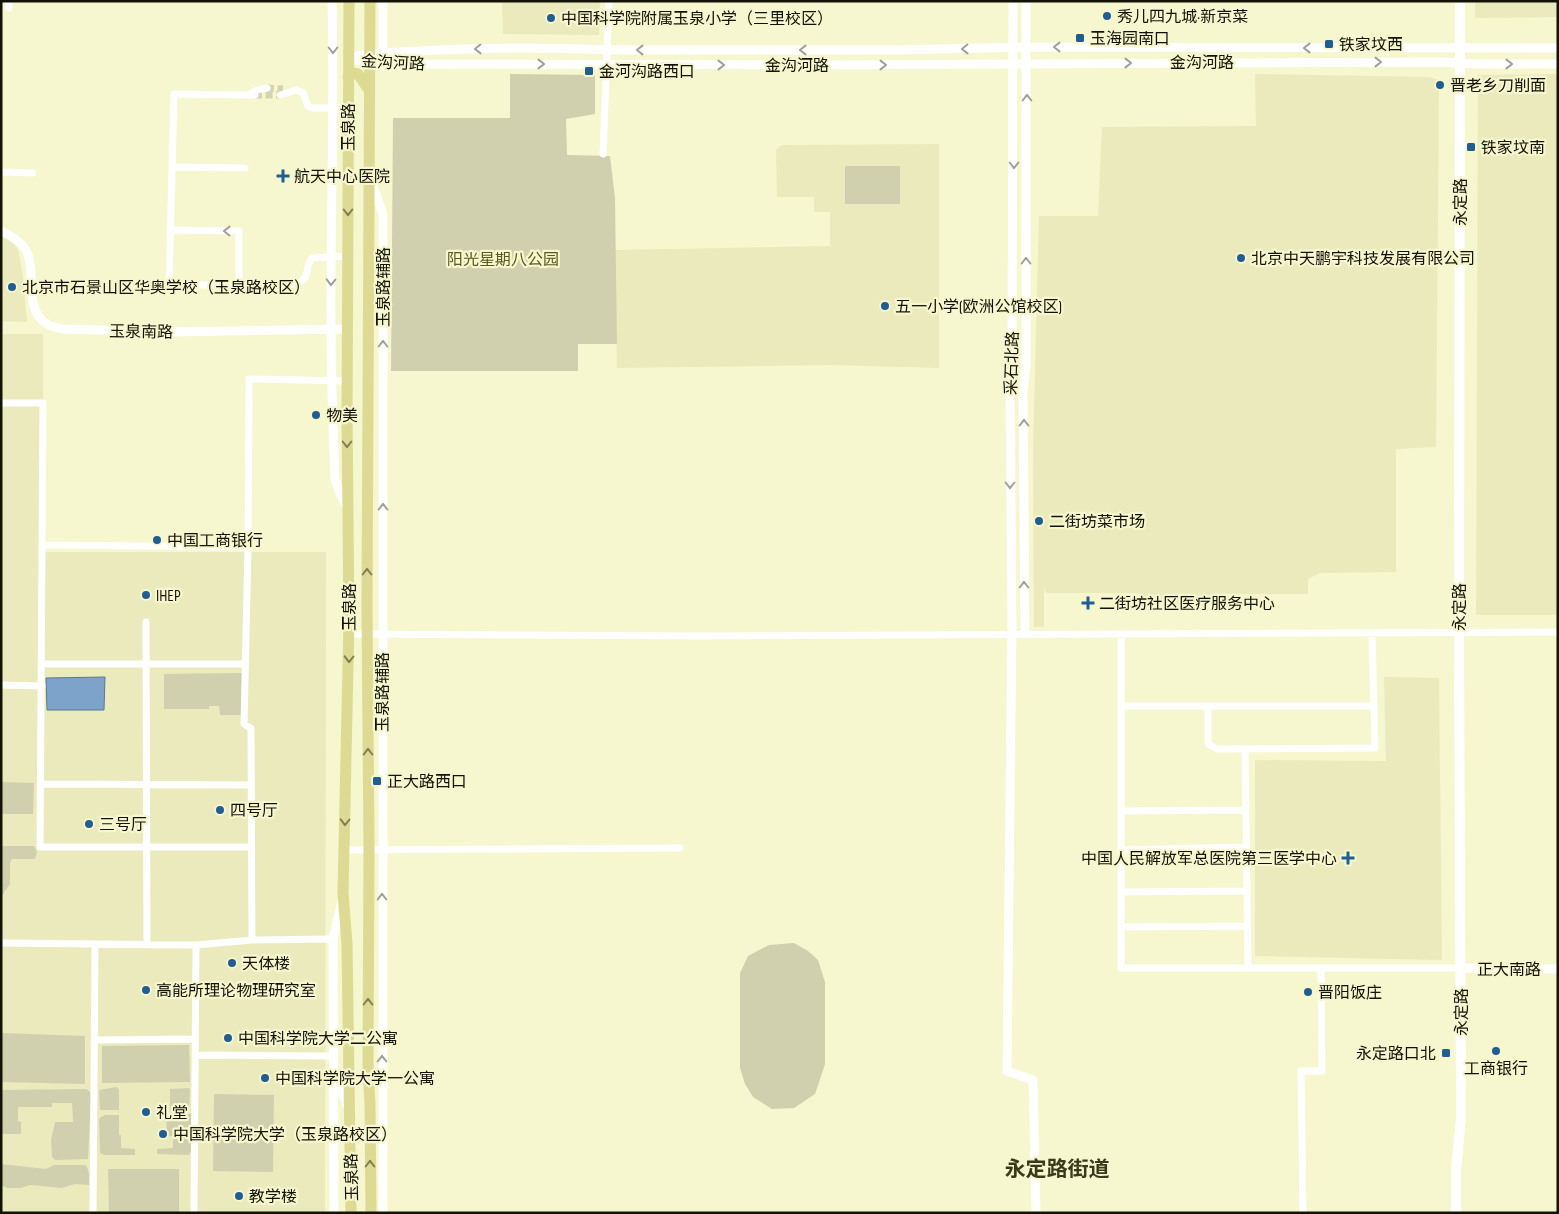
<svg xmlns="http://www.w3.org/2000/svg" width="1559" height="1214" font-family="'Sofia Sans Condensed','Noto Sans SC',sans-serif">
  <rect width="100%" height="100%" fill="#f6f6cf"/>
  <path fill="#eaeabc" d="M502,1H600L599,35L503,34Z
    M1475,1H1558V17L1475,18Z
    M1255,74L1429,77L1439,80L1436,447L1396,449V572L1319,573L1308,579V594H1223V603H1139V593H1047L1044,589V627H1034L1033,453L1039,216H1098L1102,127L1256,126Z
    M1558,74V615H1476L1478,75Z
    M939,144V368L831,365L617,368L615,250L830,246V212H814V197H777L776,150L782,145Z
    M1,234L11,241L17,248L19,254L23,278L27,322L1,321Z
    M1,334H43V552H326L325,1213H1Z
    M1384,677L1439,678L1442,960L1255,956V760L1386,761Z"/>
  <path fill="#d0d0af" d="M510,74L595,75V114L566,119L567,155L610,156L615,198L617,344H578V371H391L393,118H510Z
    M845,166H900V204H845Z
    M242,673V715H220L219,706H209V709H164V674Z
    M1,782L34,783L33,814H1Z
    M1,846H34L37,852L35,859H12L10,863V884L1,897Z
    M794,943L808,951L818,960L825,982V1064L815,1094L794,1108L772,1109L753,1097L745,1084L740,1068V973L748,956L769,945Z
    M1,1033L85,1036V1084L1,1082Z
    M189,1045L190,1082L102,1083V1046Z
    M116,1087L119,1089V1110H100L99,1090Z
    M189,1088L190,1090L189,1109L170,1110V1089Z
    M86,1089L90,1092L91,1096L88,1159L55,1160L52,1157L51,1140L55,1122H73L72,1103H52V1107H18V1121L21,1122V1134H1V1090Z
    M214,1094L274,1095L273,1172L213,1171Z
    M166,1114H191L192,1149L189,1155L157,1154V1149L173,1148V1136H167Z
    M105,1115H119V1135H121V1148L135,1149V1155H104L100,1153L99,1118Z
    M1,1164L46,1169L54,1165H85C90,1169 89,1178 89,1185L75,1184L62,1188L30,1185L21,1188H7L1,1185Z
    M108,1169H179V1213H109Z"/>
  <path fill="#7da3cb" stroke="#5d7890" d="M105,677L104,710H47L46,678Z"/>
  <g fill="none" stroke-linecap="round" stroke-linejoin="round">
    <path stroke="#d4d4b1" stroke-width="7" stroke-dasharray="7 3.5" stroke-linecap="butt" d="M267,88L283,89
      M255,95H280"/>
    <path stroke="#fff" stroke-width="7" d="M8,1L9,8
      M248,95L257,90L267,88
      M255,95L174,94L169,285H254L295,284C313,278 303,269 312,258L348,256
      M280,95L296,90L303,93L308,106L313,108H348
      M603,154L609,1
      M172,167L245,168
      M1,172L33,173
      M170,230L239,231V285
      M1,403H43L40,847H251
      M42,545L248,547L244,724L251,728L252,940
      M248,547L249,379L347,381
      M146,622L147,945
      M1372,633L1375,748L1217,749L1208,744V706H1374
      M349,634L699,636L1558,632
      M1121,634V968H1461
      M42,664H245
      M1,685L42,686
      M1121,706H1208
      M1245,749L1248,968
      M41,784L251,785
      M1121,811L1246,810
      M344,850L680,848
      M1121,850L1246,847
      M1121,892L1247,891
      M1122,927L1247,926
      M1,943L196,945L252,940L333,939
      M94,1040L195,1039
      M195,1055L334,1056
      M93,1213L95,945
      M194,1213L196,945
      M1303,1213L1301,1071H1322L1321,968"/>
    <path stroke="#fff" stroke-width="9" d="M332,1C335,111 330,221 331,331C331,381 333,430 335,479L340,494L347,507
      M1013,1L1012,365L1010,391L1012,622L1007,1071L1033,1080L1036,1213
      M383,53V1
      M348,58C378,51 409,52 440,50C496,48 552,47 609,50H898L1026,47L1558,48
      M351,59L370,63L382,64L825,65L1442,62L1476,64H1558
      M370,178L383,214V1213
      M1,231C10,235 20,241 26,250C37,270 23,311 47,324C51,327 57,327 62,329L173,332L348,329
      M1025,634L1023,391L1026,365V1
      M1461,968L1558,969
      M336,1077L347,1105
      M334,1213L333,939L342,901"/>
    <path stroke="#fff" stroke-width="10" d="M1456,1213V1170L1461,1118L1459,633L1460,1"/>
    <path stroke="#dcda93" stroke-width="11" d="M349,1L347,415L349,621L343,893L347,944L351,1213
      M370,1L367,607L369,850L368,1065L370,1105L371,1213
      M348,77L352,73L358,74L369,90"/>
  </g>
  <defs><path id="oneway-chevron" d="M-2-3.5L2.5 0L-2 3.5" fill="none" stroke-width="1.6" stroke-linecap="round" stroke-linejoin="round" transform="scale(1.25)"/></defs>
  <g stroke="#a0a09b">
    <use href="#oneway-chevron" transform="translate(1057 47) rotate(180)"/>
    <use href="#oneway-chevron" transform="translate(1307 48) rotate(-180)"/>
    <use href="#oneway-chevron" transform="translate(478 49) rotate(179)"/>
    <use href="#oneway-chevron" transform="translate(965 49) rotate(179)"/>
    <use href="#oneway-chevron" transform="translate(333 50) rotate(90)"/>
    <use href="#oneway-chevron" transform="translate(640 50) rotate(180)"/>
    <use href="#oneway-chevron" transform="translate(803 50) rotate(180)"/>
    <use href="#oneway-chevron" transform="translate(1378 62)"/>
    <use href="#oneway-chevron" transform="translate(1128 63)"/>
    <use href="#oneway-chevron" transform="translate(541 64)"/>
    <use href="#oneway-chevron" transform="translate(1509 64)"/>
    <use href="#oneway-chevron" transform="translate(721 65)"/>
    <use href="#oneway-chevron" transform="translate(883 65)"/>
    <use href="#oneway-chevron" transform="translate(1027 98) rotate(-90)"/>
    <use href="#oneway-chevron" transform="translate(1014 165) rotate(90)"/>
    <use href="#oneway-chevron" transform="translate(227 231) rotate(-179)"/>
    <use href="#oneway-chevron" transform="translate(1026 261) rotate(-90)"/>
    <use href="#oneway-chevron" transform="translate(331 282) rotate(91)"/>
    <use href="#oneway-chevron" transform="translate(383 344) rotate(-90)"/>
    <use href="#oneway-chevron" transform="translate(1024 423) rotate(-90)"/>
    <use href="#oneway-chevron" transform="translate(1010 485) rotate(90)"/>
    <use href="#oneway-chevron" transform="translate(383 507) rotate(-90)"/>
    <use href="#oneway-chevron" transform="translate(1024 585) rotate(-90)"/>
    <use href="#oneway-chevron" transform="translate(382 897) rotate(-90)"/>
    <use href="#oneway-chevron" transform="translate(382 1059) rotate(-90)"/>
  </g>
  <g stroke="#818053">
    <use href="#oneway-chevron" transform="translate(348 212) rotate(90)"/>
    <use href="#oneway-chevron" transform="translate(347 444) rotate(90)"/>
    <use href="#oneway-chevron" transform="translate(367 572) rotate(-90)"/>
    <use href="#oneway-chevron" transform="translate(349 659) rotate(91)"/>
    <use href="#oneway-chevron" transform="translate(368 752) rotate(-90)"/>
    <use href="#oneway-chevron" transform="translate(345 822) rotate(91)"/>
    <use href="#oneway-chevron" transform="translate(368 1002) rotate(-90)"/>
    <use href="#oneway-chevron" transform="translate(370 1164) rotate(-90)"/>
  </g>
  <g fill="#215c93" stroke="#f6f6cf" stroke-width="2">
    <circle cx="1107" cy="16" r="5"/>
    <circle cx="551" cy="18" r="5"/>
    <rect x="1075" y="33" width="10" height="10" rx="2.5"/>
    <rect x="1324" y="39" width="10" height="10" rx="2.5"/>
    <rect x="584" y="66" width="10" height="10" rx="2.5"/>
    <circle cx="1440" cy="85" r="5"/>
    <rect x="1466" y="142" width="10" height="10" rx="2.5"/>
    <path d="M280.5 168.5h5v5h5v5h-5v5h-5v-5h-5v-5h5z"/>
    <circle cx="1241" cy="258" r="5"/>
    <circle cx="12" cy="287" r="5"/>
    <circle cx="885" cy="306" r="5"/>
    <circle cx="316" cy="415" r="5"/>
    <circle cx="1039" cy="521" r="5"/>
    <circle cx="157" cy="540" r="5"/>
    <circle cx="146" cy="595" r="5"/>
    <path d="M1085.5 595.5h5v5h5v5h-5v5h-5v-5h-5v-5h5z"/>
    <rect x="372" y="776" width="10" height="10" rx="2.5"/>
    <circle cx="220" cy="810" r="5"/>
    <circle cx="89" cy="824" r="5"/>
    <path d="M1345.5 850.5h5v5h5v5h-5v5h-5v-5h-5v-5h5z"/>
    <circle cx="232" cy="963" r="5"/>
    <circle cx="146" cy="990" r="5"/>
    <circle cx="1308" cy="992" r="5"/>
    <circle cx="228" cy="1038" r="5"/>
    <circle cx="1496" cy="1051" r="5"/>
    <rect x="1441" y="1048" width="10" height="10" rx="2.5"/>
    <circle cx="265" cy="1078" r="5"/>
    <circle cx="146" cy="1112" r="5"/>
    <circle cx="163" cy="1134" r="5"/>
    <circle cx="239" cy="1196" r="5"/>
  </g>
  <g text-anchor="middle" stroke-width="4.5" stroke-linejoin="round" paint-order="stroke">
    <g font-size="16" fill="#121205" stroke="#f6f6cf" text-anchor="start">
      <text x="1117" y="22">秀儿四九城·新京菜</text>
      <text x="561" y="24">中国科学院附属玉泉小学（三里校区）</text>
      <text x="1090" y="44">玉海园南口</text>
      <text x="1339" y="50">铁家坟西</text>
      <text x="599" y="77">金河沟路西口</text>
      <text x="1450" y="91">晋老乡刀削面</text>
      <text x="1481" y="153">铁家坟南</text>
      <text x="294" y="182">航天中心医院</text>
      <text x="1251" y="264">北京中天鹏宇科技发展有限公司</text>
      <text x="22" y="293">北京市石景山区华奥学校（玉泉路校区）</text>
      <text x="895" y="312">五一小学(欧洲公馆校区)</text>
      <text x="326" y="421">物美</text>
      <text x="1049" y="527">二街坊菜市场</text>
      <text x="167" y="546">中国工商银行</text>
      <text x="156" y="601">IHEP</text>
      <text x="1099" y="609">二街坊社区医疗服务中心</text>
      <text x="387" y="787">正大路西口</text>
      <text x="230" y="816">四号厅</text>
      <text x="99" y="830">三号厅</text>
      <text x="1337" y="864" text-anchor="end">中国人民解放军总医院第三医学中心</text>
      <text x="242" y="969">天体楼</text>
      <text x="156" y="996">高能所理论物理研究室</text>
      <text x="1318" y="998">晋阳饭庄</text>
      <text x="238" y="1044">中国科学院大学二公寓</text>
      <text x="1436" y="1059" text-anchor="end">永定路口北</text>
      <text x="1496" y="1074" text-anchor="middle">工商银行</text>
      <text x="275" y="1084">中国科学院大学一公寓</text>
      <text x="156" y="1118">礼堂</text>
      <text x="173" y="1140">中国科学院大学（玉泉路校区）</text>
      <text x="249" y="1202">教学楼</text>
    </g>
    <g font-size="16" fill="#121205" stroke="#f6f6cf">
      <text transform="translate(393 62) rotate(3)" y="6">金沟河路</text>
      <text x="1202" y="68">金沟河路</text>
      <text x="797" y="71">金沟河路</text>
      <text transform="translate(348 127) rotate(-90)" y="6">玉泉路</text>
      <text transform="translate(1460 202) rotate(-90)" y="6">永定路</text>
      <text transform="translate(383 287) rotate(-90)" y="6">玉泉路辅路</text>
      <text transform="translate(141 331) rotate(1)" y="6">玉泉南路</text>
      <text transform="translate(1011 363) rotate(-88)" y="6">采石北路</text>
      <text transform="translate(349 607) rotate(-90)" y="6">玉泉路</text>
      <text transform="translate(1459 607) rotate(-90)" y="6">永定路</text>
      <text transform="translate(382 692) rotate(-90)" y="6">玉泉路辅路</text>
      <text x="1509" y="975">正大南路</text>
      <text transform="translate(1461 1012) rotate(-90)" y="6">永定路</text>
      <text transform="translate(351 1177) rotate(-91)" y="6">玉泉路</text>
    </g>
    <g font-size="16" fill="#5c591c" stroke="#f6f6cf">
      <text x="503" y="265">阳光星期八公园</text>
    </g>
    <g font-size="21" font-weight="bold" fill="#3a3919" stroke="#f6f6cf">
      <text x="1057" y="1176">永定路街道</text>
    </g>
  </g>
  <rect width="1559" height="1214" fill="none" stroke="#121205" stroke-width="5"/>
</svg>
